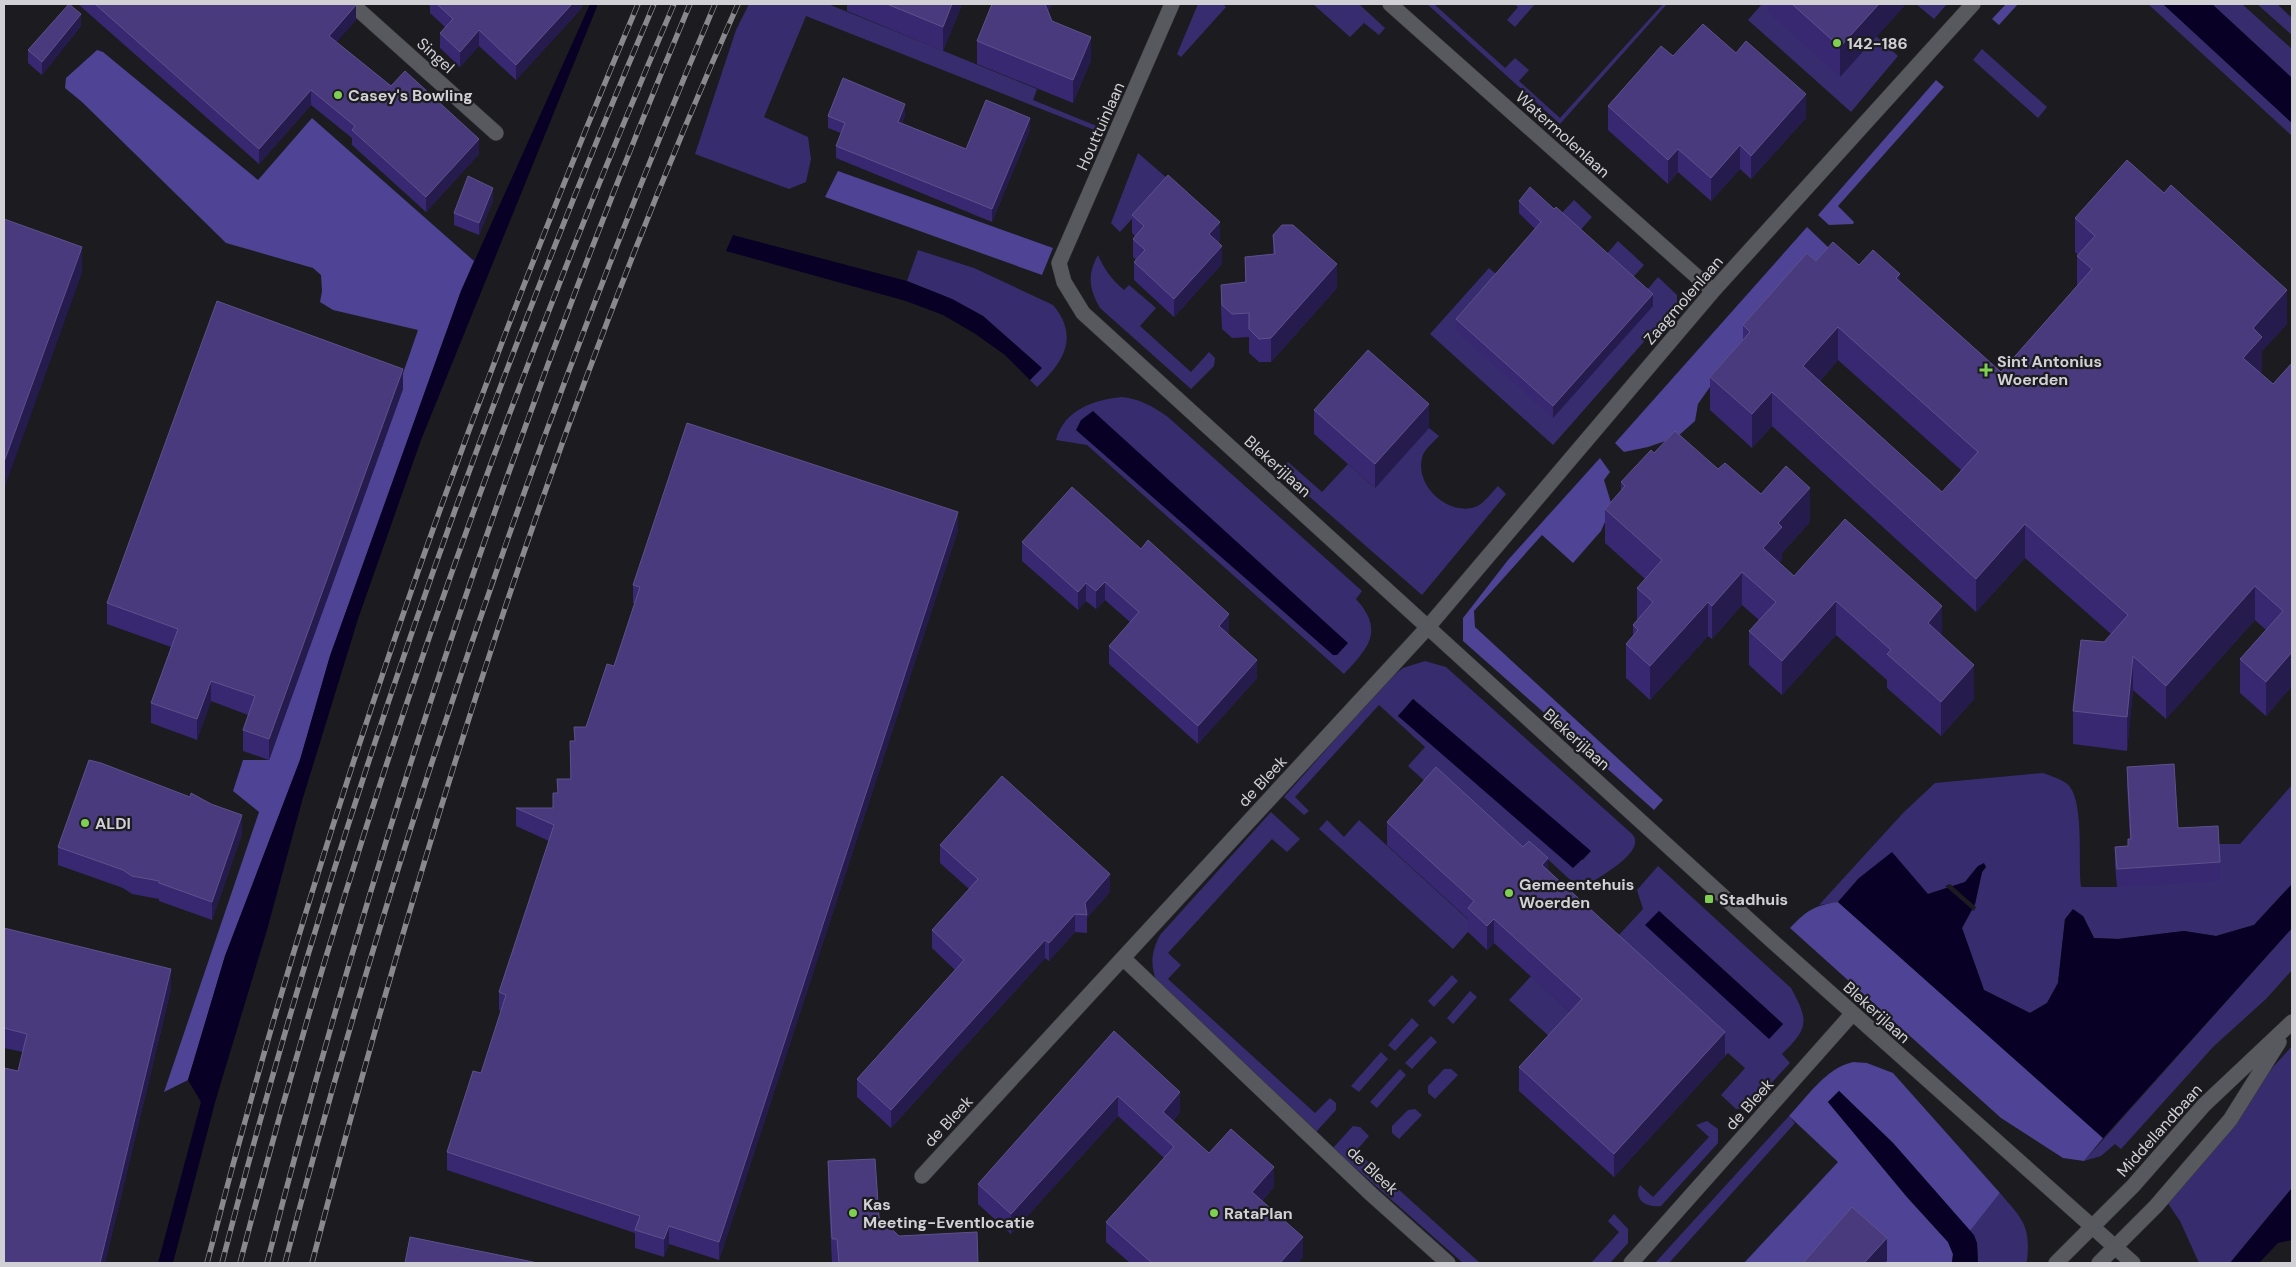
<svg xmlns="http://www.w3.org/2000/svg" width="2296" height="1267" font-family="'DM Sans',sans-serif">
  <rect width="100%" height="100%" fill="#1b1b20"/>
  <path fill="#372d6e" fill-rule="evenodd" d="M749,4H828L1037,89L1033,100L1099,127L1097,131L806,16L764,117L808,137L811,159L806,182L789,189L695,154L736,30Z
    M1198,4H1223L1226,7L1181,57L1177,54Z
    M1313,4H1359L1385,28L1379,35L1364,23L1350,37Z
    M1427,4H1434L1505,68L1515,58L1529,70L1519,81L1560,118L1663,4H1667L1560,124Z
    M1514,4H1535L1515,27L1507,20L1518,7Z
    M1762,4H1774L1876,36L1898,56L1851,112L1748,20Z
    M1916,4H1947L1934,19Z
    M2148,4H2163L2292,123V136Z
    M2212,4H2242L2292,49V78Z
    M2257,4H2277L2292,18V35Z
    M1982,49L2047,107L2038,118L1973,60Z
    M1138,153L1168,179L1120,232L1111,223Z
    M1574,200L1592,217L1578,233L1604,257L1618,241L1644,265L1628,283L1556,219Z
    M918,250L974,268L1053,305C1080,337 1063,363 1037,387L1030,380L1041,368L983,316L952,299L907,281Z
    M1098,255C1104,269 1112,280 1124,290L1129,285L1156,308L1140,326L1191,372L1209,352L1215,358L1214,366L1191,389L1100,308C1089,289 1087,275 1098,255Z
    M1489,268L1502,279L1642,296L1658,277L1677,295V304L1553,445L1430,334Z
    M1122,397C1140,399 1152,406 1168,417L1362,591L1356,599C1385,631 1368,648 1344,674L1087,445L1056,440C1064,410 1093,400 1122,397Z
    M1429,428L1439,436C1434,442 1423,450 1422,458C1415,486 1448,516 1475,507C1483,505 1492,492 1498,486L1506,494L1422,595L1280,471L1288,462L1322,492L1348,464L1375,488Z
    M1425,661L1446,667L1631,833C1633,835 1635,837 1635,840C1639,856 1592,882 1580,889L1540,852L1523,870L1408,766L1425,747L1379,705L1295,797L1309,811L1304,815L1284,797L1389,679L1403,668ZM1413,699L1590,851V852L1583,860L1398,716Z
    M2043,773C2051,776 2065,780 2070,787C2084,806 2078,863 2081,887H2117L2218,844H2240L2292,785V884L2254,925L2216,936L2184,931L2118,939L2094,938L2083,916L2065,919L2058,983L2047,1003L2030,1013L1984,990L1962,928L1975,904L1982,872L1986,867L1978,866L1965,882L1928,894L1859,878L1838,902L1819,905L1903,813L1935,783Z
    M1271,812L1300,839L1287,852L1272,839L1168,953L1181,965L1168,979L1315,1113L1330,1098L1336,1103V1110L1316,1132L1157,983C1150,965 1151,952 1160,935Z
    M1327,820L1344,837L1359,820L1474,925L1453,949L1319,829Z
    M1658,866L1791,988C1809,1021 1809,1028 1782,1054L1790,1063L1748,1108L1736,1109L1721,1095L1745,1068L1728,1053L1725,1056L1618,936L1643,909L1637,890ZM1659,911L1783,1024L1770,1038L1646,925Z
    M2292,928V970L2266,999L2214,1046L2121,1149L2115,1144L2101,1156L2084,1161Z
    M1452,975L1458,981L1434,1007L1428,1001Z
    M1531,976L1582,1023L1560,1046L1509,1000Z
    M1470,991L1477,997L1453,1024L1447,1018Z
    M1412,1018L1419,1025L1395,1051L1388,1045Z
    M1431,1036L1437,1042L1412,1069L1405,1063Z
    M2292,1046V1188L2230,1263H2199L2180,1221L2167,1202L2274,1066Z
    M1381,1052L1388,1059L1359,1092L1351,1086Z
    M1400,1069L1406,1075L1377,1108L1370,1102Z
    M1444,1069H1451L1458,1075L1435,1099L1428,1093V1086Z
    M1415,1109L1422,1115L1399,1139L1392,1133V1126L1408,1110Z
    M1789,1116L1795,1123L1669,1263H1655Z
    M1707,1121L1718,1129V1143L1661,1206C1646,1208 1633,1200 1640,1185L1653,1197L1709,1137L1696,1125Z
    M1353,1126L1360,1127L1369,1136L1356,1151L1480,1263H1463L1333,1148Z
    M2000,1193C2022,1219 2031,1225 2027,1261L2025,1263H1978L1977,1243L1970,1231Z
    M1614,1214L1628,1229V1243L1610,1263H1591L1619,1232L1608,1221Z"/>
  <path fill="#4e4394" d="M2006,4H2018L1999,25L1992,19Z
    M97,50L103,52L258,180L312,118L474,261L461,291L330,656L300,760L225,956L188,1080L164,1092L259,812L233,791L243,760H269L418,330L333,310L320,302L322,291L321,275L313,268L226,243L82,102L65,88L66,78Z
    M1936,80L1944,87L1838,206L1854,222L1853,224L1829,225L1818,215Z
    M838,171L1053,248L1042,275L825,197Z
    M1807,227L1829,248L1747,334L1698,404L1695,421L1677,437L1648,447L1624,452L1615,443Z
    M1600,458L1610,472L1604,480L1612,506L1601,531L1573,563L1542,535L1474,611L1475,627L1663,800L1654,810L1463,641V618L1508,560Z
    M1838,902L2103,1138L2084,1161L2063,1158L2001,1118L1790,928C1806,911 1815,905 1838,902Z
    M1853,1062L1867,1063L1893,1073L2000,1193L1970,1231L1893,1143L1839,1091L1828,1102L1907,1197L1948,1242L1953,1254L1952,1263H1744L1838,1162L1789,1116C1807,1097 1826,1068 1853,1062Z"/>
  <path fill="#090025" d="M590,4H598L421,440L358,619L302,801L267,930L216,1099L173,1263H158L201,1102L188,1080L225,956L300,760L330,656L461,291Z
    M2163,4H2212L2292,78V123Z
    M733,235L907,281L952,299L983,316L1042,368L1030,380L1005,355L974,333L943,315L906,301L726,251Z
    M1093,411L1348,643L1337,655H1333L1076,430L1081,420Z
    M1413,699L1591,851L1573,868L1398,716Z
    M1892,852L1928,894L1965,882L1978,866L1984,863L1986,867L1982,872L1975,904L1962,928L1984,990L2030,1013L2047,1003L2058,983L2065,919L2073,909L2083,916L2094,938L2118,939L2184,931L2216,936L2254,925L2292,884V928L2103,1138L1838,902L1859,878Z
    M1659,911L1783,1024L1769,1039L1645,925Z
    M1839,1091L1893,1143L1974,1235L1977,1243L1978,1263H1952L1953,1254L1948,1242L1907,1197L1828,1102Z
    M2292,1188V1240L2278,1243L2259,1263H2230Z"/>
  <path fill="#1b1b20" d="M1950,884L1976,907L1974,911L1945,886Z"/>
  <g fill="none" stroke-linecap="round" stroke-linejoin="round">
    <g stroke="#36363b" stroke-width="16">
      <path id="street" d="M352,4L496,133
        M1172,4L1059,263L1064,282L1083,313L1771,940L2133,1263
        M1390,4L1713,291
        M1123,958L1371,1194L1448,1263
        M922,1176L1428,627L1713,291L1973,4
        M1631,1263L1853,1013"/>
    </g>
    <g stroke="#36363b" stroke-width="16">
      <path id="secondary" d="M2056,1263L2133,1186L2204,1105L2292,1022
        M2099,1263L2156,1206L2230,1120L2279,1042"/>
    </g>
    <use href="#street" stroke="#58585f" stroke-width="15"/>
    <use href="#secondary" stroke="#58585f" stroke-width="15"/>
    <g stroke="#88888d" stroke-width="5.5">
      <path id="rail" d="M207,1263C318,832 465,413 638,4
        M222,1263C333,832 480,413 654,4
        M240,1263C352,833 499,412 674,4
        M267,1263C377,834 519,413 690,4
        M285,1263C398,832 542,414 715,4
        M312,1263C424,834 558,409 738,4"/>
    </g>
    <use href="#rail" stroke="#1b1b20" stroke-width="4" stroke-dasharray="11" stroke-linecap="butt"/>
  </g>
  <path fill="#382872" fill-rule="evenodd" d="M78,4H355L356,20L336,42L391,86L479,154L426,212L352,145V138L311,105L259,164Z
    M428,4H583L581,9L516,80L479,46L460,67L440,48V33L445,27L430,13V6Z
    M847,4H961V7L943,51L847,11Z
    M992,4H1052L1048,12L1052,21L1091,60L1073,103L977,64V41Z
    M1767,4H1906L1840,77L1767,11Z
    M81,26L42,75L28,63V50Z
    M1673,56L1806,118L1751,179L1740,169L1711,201L1678,172L1668,184L1608,130V106Z
    M828,116H905L902,123L966,149L1030,130L992,222L836,158V146L841,133L828,128Z
    M493,201L479,235L454,225V213Z
    M1519,201L1653,306L1553,418L1456,331V319L1535,229L1519,213Z
    M1132,215L1220,240L1218,242L1222,264L1174,317L1134,280V262L1136,260L1133,257V239L1135,236L1132,233Z
    M2075,218L2287,324L2262,351V370L2260,373L2292,686L2266,716L2240,693V659L2266,630L2255,620L2166,719L2133,690L2127,751L2073,744V711L2104,642L2111,634L2025,558L1976,612L1772,426L1752,448L1710,410V377L1743,340V325L1816,261L1859,265L1900,282L2001,372L2077,286V256L2078,255L2075,252ZM1838,360L1961,470L1942,492L1820,381Z
    M1273,235L1337,288L1271,362H1259L1249,353V337L1232,338L1222,329L1221,308V285L1245,282V257L1273,254Z
    M403,389L269,760L243,751V730L248,715L211,701L197,740L151,723V703L171,647L107,624V603Z
    M1314,410L1429,428L1375,488L1314,434Z
    M1654,453L1718,469L1761,494L1810,522L1782,553V560L1779,563L1794,576L1942,636L1974,699L1941,736L1887,688V680L1836,635L1782,695L1749,665V631L1759,620L1742,605L1712,639L1708,636L1650,700L1626,678V644L1633,636V625L1637,620V588L1645,579L1605,543V509L1621,491V482Z
    M958,530L719,1260L669,1244L664,1257L635,1248V1233L447,1170V1152L481,1073L501,1011L499,1010V992L549,841L516,826V808H553L557,793L570,779L574,741L586,727L614,666L635,603H633V585Z
    M1022,542L1229,632L1228,634L1257,678L1198,744L1109,664V646L1130,622L1105,600L1096,609L1086,601L1078,610L1022,561Z
    M2127,767L2178,828L2220,862V881L2117,887L2115,865V847L2128,846V839H2130L2127,785Z
    M1387,822L1548,870L1725,1056L1614,1177L1519,1091V1067L1570,1012L1494,943L1487,950L1468,932V919L1387,845Z
    M242,834L212,920L159,901V899L132,894L123,888L58,865V847Z
    M940,845L1110,892L1087,918V933L1075,932L1049,961L1045,958L891,1128L857,1097V1079L955,970L932,948V930L969,889L940,863Z
    M4,928L171,989L105,1263H4L18,1071L23,1052L4,1048Z
    M1114,1031L1180,1112L1173,1121L1209,1153L1274,1187L1262,1201L1303,1257L1298,1263H1130L1106,1242V1222L1164,1158L1118,1116L1011,1234L978,1204V1184Z
    M828,1161L879,1217L899,1236L978,1263H832L828,1184Z"/>
  <path fill="#261b4d" d="M572,4H583L581,9L516,80V65Z
    M952,4H961V7L943,51V27Z
    M1043,4H1052L1043,24Z
    M1879,4H1906L1840,77V47Z
    M356,5V20L329,51V36Z
    M81,14V26L42,75V62Z
    M479,30V46L460,67V52Z
    M1091,37V60L1073,103V80Z
    M311,90V105L259,164V149Z
    M1806,94V118L1751,179V156Z
    M905,104V116L898,134V122Z
    M1030,118V130L992,222V209Z
    M479,139V154L426,212V197Z
    M1740,145V169L1711,201V178Z
    M1678,149V172L1668,184V160Z
    M493,188V201L479,235V223Z
    M1220,222V240L1209,252V234Z
    M1222,246V264L1174,317V299Z
    M82,247V273L4,489V462Z
    M1337,264V288L1271,362V338Z
    M1900,274V307L1896,278Z
    M2287,290V324L2262,351V370L2243,391V358L2253,328Z
    M1653,294V306L1553,418V406Z
    M1838,327V360L1803,400V366Z
    M403,369V389L269,760V739Z
    M1772,392V426L1752,448V414Z
    M1429,404V428L1375,488V464Z
    M1810,488V522L1782,553V560L1763,582V548L1778,523Z
    M958,512V530L719,1260V1242Z
    M2025,524V558L1976,612V579Z
    M1742,572V605L1712,639V606Z
    M1105,582V600L1096,609V591Z
    M1086,583V601L1078,610V592Z
    M2255,586V620L2166,719V686Z
    M1836,601V635L1782,695V661Z
    M1708,602V636L1650,700V666Z
    M1942,606V640L1928,623Z
    M1229,614V632L1219,644V626Z
    M2292,652V686L2266,716V682Z
    M2133,656V690L2127,751V717Z
    M1257,660V678L1198,744V726Z
    M1974,665V699L1941,736V702Z
    M211,681V701L197,740V719Z
    M242,815V834L212,920V902Z
    M1548,858V882L1542,865Z
    M1110,874V892L1087,918L1085,903Z
    M1075,914V932L1049,961V943Z
    M1494,919V943L1487,950V926Z
    M1045,940V958L891,1128V1110Z
    M171,969V989L105,1263H100Z
    M1725,1032V1056L1614,1177V1154Z
    M1180,1092V1112L1163,1132V1112Z
    M1118,1096V1116L1011,1234V1214Z
    M1274,1167V1187L1252,1212V1192Z
    M669,1226V1244L664,1257V1239Z
    M1303,1237V1257L1298,1263H1280Z
    M1887,1238V1261L1884,1263H1864Z"/>
  <path fill="#493a7d" stroke="#5e518b" fill-rule="evenodd" d="M69,4L81,14L42,62L28,50Z
    M95,4H355L356,5L329,36L391,86L405,71L479,139L426,197L352,130L355,126L311,90L259,149Z
    M437,4H572L516,65L479,30L460,52L440,33L453,19Z
    M887,4H952L943,27Z
    M992,4H1045L1052,21L1091,37L1073,80L977,41Z
    M1792,4H1879L1840,47Z
    M1703,24L1736,53L1746,41L1806,94L1751,156L1740,145L1711,178L1678,149L1668,160L1608,106L1661,46L1673,56Z
    M843,78L905,104L898,122L966,149L986,100L1030,118L992,209L836,146L845,123L828,116Z
    M2127,160L2164,193L2171,185L2287,290L2253,328L2262,337L2243,358L2273,384L2292,363V652L2266,682L2240,659L2283,611L2255,586L2166,686L2133,656L2127,717L2073,711L2081,640L2104,642L2128,615L2025,524L1976,579L1772,392L1752,414L1710,377L1750,332L1743,325L1807,253L1816,261L1833,242L1859,265L1873,250L1900,274L1896,278L2001,372L2092,269L2077,256L2095,236L2075,218ZM1838,327L1978,452L1942,492L1803,366Z
    M1168,175L1220,222L1209,234L1222,246L1174,299L1134,262L1145,250L1133,239L1144,226L1132,215Z
    M468,176L493,188L479,223L454,213Z
    M1530,187L1554,209L1556,207L1653,294L1553,406L1456,319L1541,222L1519,201Z
    M4,219L82,247L4,462Z
    M1282,225H1293L1337,264L1271,338L1259,339L1249,329V313L1232,314L1222,305L1221,285L1246,282L1245,257L1275,254L1273,235Z
    M217,301L403,369L269,739L243,730L255,696L211,681L197,719L151,703L178,629L107,603Z
    M1368,350L1429,404L1375,464L1314,410Z
    M687,423L958,512L719,1242L669,1226L664,1239L635,1230L640,1216L447,1152L473,1071L481,1073L506,995L499,992L554,825L516,808H553V793H558L557,779H571L570,741H575L574,727H586L607,664L614,666L640,587L633,585Z
    M1675,431L1718,469L1725,463L1761,494L1786,466L1810,488L1778,523L1782,527L1763,548L1794,576L1845,519L1942,606L1928,623L1974,665L1941,702L1887,654L1891,650L1836,601L1782,661L1749,631L1776,602L1742,572L1712,606L1708,602L1650,666L1626,644L1638,630L1633,625L1653,602L1637,588L1662,560L1605,509L1625,486L1621,482L1651,450L1654,453Z
    M1072,487L1141,549L1148,540L1229,614L1219,626L1257,660L1198,726L1109,646L1139,612L1105,582L1096,591L1086,583L1078,592L1022,542Z
    M89,760L101,763L190,797L191,793L211,804L242,815L212,902L159,883V881L132,876L123,870L58,847Z
    M2174,764L2178,828L2218,826L2220,862L2117,869L2115,847L2128,846V839H2131L2127,767Z
    M1436,767L1523,847L1529,841L1538,849L1548,858L1542,865L1725,1032L1614,1154L1519,1067L1582,999L1494,919L1487,926L1468,908L1474,901L1387,822Z
    M1002,776L1110,874L1085,903L1087,915L1075,914L1049,943L1045,940L891,1110L857,1079L964,960L932,930L978,879L940,845Z
    M4,928L171,969L100,1263H4V1068L18,1071L27,1034L4,1028Z
    M1114,1031L1180,1092L1163,1112L1209,1153L1231,1129L1274,1167L1252,1192L1303,1237L1280,1263H1152L1106,1222L1174,1147L1118,1096L1011,1214L978,1184Z
    M875,1159L879,1217L899,1236L977,1232L978,1263H839L837,1239H832L828,1161Z
    M1852,1207L1887,1238L1864,1263H1803Z
    M410,1237L538,1263H405Z"/>
  <g fill="#7fd052" stroke="#1b1b20" stroke-width="2">
    <circle cx="1837" cy="43" r="5"/>
    <circle cx="338" cy="95" r="5"/>
    <path d="M1983.5 362.5h5v5h5v5h-5v5h-5v-5h-5v-5h5z"/>
    <circle cx="85" cy="823" r="5"/>
    <circle cx="1509" cy="893" r="5"/>
    <rect x="1704" y="894" width="10" height="10" rx="2.5"/>
    <circle cx="853" cy="1213" r="5"/>
    <circle cx="1214" cy="1213" r="5"/>
  </g>
  <g text-anchor="middle" stroke-width="4.5" stroke-linejoin="round" paint-order="stroke">
    <g font-size="16" font-weight="bold" fill="#d0d0d5" stroke="#1b1b20" text-anchor="start">
      <text x="1847" y="49">142-186</text>
      <text x="348" y="101">Casey's Bowling</text>
      <text x="1997" y="367">Sint Antonius<tspan x="1997" dy="18">Woerden</tspan></text>
      <text x="95" y="829">ALDI</text>
      <text x="1519" y="890">Gemeentehuis<tspan x="1519" dy="18">Woerden</tspan></text>
      <text x="1719" y="905">Stadhuis</text>
      <text x="863" y="1210">Kas<tspan x="863" dy="18">Meeting-Eventlocatie</tspan></text>
      <text x="1224" y="1219">RataPlan</text>
    </g>
    <g font-size="16" fill="#d0d0d5" stroke="#1b1b20">
      <text transform="translate(436 55) rotate(42)" y="6">Singel</text>
      <text transform="translate(1100 126) rotate(-66)" y="6">Houttuinlaan</text>
      <text transform="translate(1563 134) rotate(42)" y="6">Watermolenlaan</text>
      <text transform="translate(1683 300) rotate(-49)" y="6">Zaagmolenlaan</text>
      <text transform="translate(1278 466) rotate(42)" y="6">Blekerijlaan</text>
      <text transform="translate(1577 739) rotate(42)" y="6">Blekerijlaan</text>
      <text transform="translate(1262 781) rotate(-47)" y="6">de Bleek</text>
      <text transform="translate(1877 1012) rotate(42)" y="6">Blekerijlaan</text>
      <text transform="translate(1749 1104) rotate(-48)" y="6">de Bleek</text>
      <text transform="translate(948 1121) rotate(-47)" y="6">de Bleek</text>
      <text transform="translate(2159 1130) rotate(-48)" y="6">Middellandbaan</text>
      <text transform="translate(1373 1170) rotate(43)" y="6">de Bleek</text>
    </g>
  </g>
  <rect width="2296" height="1267" fill="none" stroke="#d0d0d5" stroke-width="10"/>
</svg>
